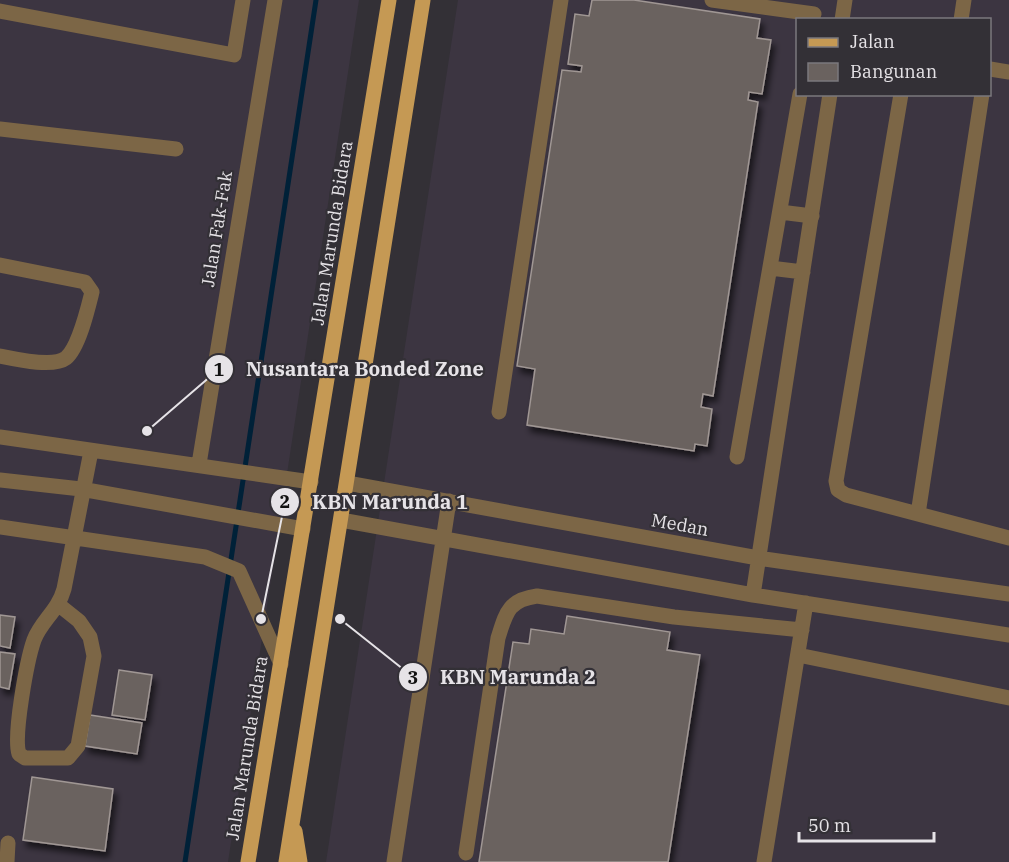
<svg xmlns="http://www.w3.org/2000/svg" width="1009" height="862" font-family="'IBM Plex Serif',serif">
  <defs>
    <filter id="shadow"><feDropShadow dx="3.5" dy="6" stdDeviation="3" flood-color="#0009"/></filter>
  </defs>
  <rect width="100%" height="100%" fill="#333036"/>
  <path fill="#3c3541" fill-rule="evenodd" d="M0,0H359L228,862H0Z
    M458,0H1009V862H326ZM798,20H990V94H798Z"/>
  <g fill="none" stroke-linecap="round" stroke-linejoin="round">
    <path stroke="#002138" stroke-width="5" d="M185,862L316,0"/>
  </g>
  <path fill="#6a625f" stroke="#a09794" stroke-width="1.5" filter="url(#shadow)" d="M592,0H634L760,19L757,38L771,40L762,94L749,92L748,100L758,102L713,396L703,394L701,407L712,409L707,446L695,444L694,451L527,425L535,369L517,366L562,70L581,72L582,66L568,64L575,14L589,16Z
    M0,615L15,617L10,648L0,646Z
    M567,616L670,632L667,650L700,655L668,862H479L513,642L529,644L531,629L564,634Z
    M0,652L15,654L9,689L0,687Z
    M119,670L152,675L145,720L112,715Z
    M90,715L142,723L137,754L85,746Z
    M32,777L113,789L105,851L23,840Z"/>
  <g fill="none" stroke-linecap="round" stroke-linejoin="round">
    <path stroke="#7c6646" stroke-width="15" d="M712,0L814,14
      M0,11L234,55L243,0
      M842,20L845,0
      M961,20L964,0
      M990,69L1009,72
      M901,94L836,481L838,490L846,495L1009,538
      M0,129L176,149
      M780,212L812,216
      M0,265L85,282L92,292C88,308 79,347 66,358C53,368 15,359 0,356
      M770,268L803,272
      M499,412L561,0
      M0,437L311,482
      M737,457L800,94
      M199,464L275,0
      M0,480L81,489L303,529
      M347,483L758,558L1009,594
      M918,514L982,94
      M341,520L753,595L1009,635
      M0,527L205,557L239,571L281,664
      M753,595L830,94
      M59,605L79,621L90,637L94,656L78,746L68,758H25L19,754C13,736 27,660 34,640C41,621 58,611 64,589L91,451
      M798,655L1009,698
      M466,853L498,638C506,613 508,600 537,596L674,617L802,630
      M7,862L8,843
      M394,862L449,501
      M764,862L806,603"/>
    <path stroke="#c59954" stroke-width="15" d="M295,831L300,862
      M248,862L389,0
      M286,862L423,0"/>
  </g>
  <g text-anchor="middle" stroke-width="4.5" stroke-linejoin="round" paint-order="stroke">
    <g font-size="18" fill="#e6e3e7" stroke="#333036">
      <text transform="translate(217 229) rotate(-81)" y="6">Jalan Fak-Fak</text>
      <text transform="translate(332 233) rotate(-81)" y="6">Jalan Marunda Bidara</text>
      <text transform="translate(680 525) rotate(10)" y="6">Medan</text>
      <text transform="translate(247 748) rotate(-81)" y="6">Jalan Marunda Bidara</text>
    </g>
  </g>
  <path fill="none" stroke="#e6e3e7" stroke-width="2" d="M147 431L219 369M261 619L285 502M340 619L413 677"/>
  <g fill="#e6e3e7" stroke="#333036" stroke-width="2">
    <circle cx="147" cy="431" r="6"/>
    <circle cx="261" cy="619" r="6"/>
    <circle cx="340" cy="619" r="6"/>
    <circle cx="219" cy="369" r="15"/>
    <circle cx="285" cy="502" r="15"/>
    <circle cx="413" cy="677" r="15"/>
  </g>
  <g font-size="18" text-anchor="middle" font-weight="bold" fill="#111">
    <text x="219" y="376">1</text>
    <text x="285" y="508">2</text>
    <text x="413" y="684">3</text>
  </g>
  <g font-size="20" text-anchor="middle" font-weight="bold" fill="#e6e3e7" stroke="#333036" stroke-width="4.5" stroke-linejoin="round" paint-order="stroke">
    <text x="365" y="376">Nusantara Bonded Zone</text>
    <text x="390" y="509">KBN Marunda 1</text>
    <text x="518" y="684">KBN Marunda 2</text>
  </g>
  <rect x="796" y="18" width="195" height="78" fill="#333036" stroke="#7b787d" stroke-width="1.5"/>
  <rect x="808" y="38" width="30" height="9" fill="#c59954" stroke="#7b787d" stroke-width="1.5"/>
  <text x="850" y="48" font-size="18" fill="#e6e3e7">Jalan</text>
  <rect x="808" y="63" width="30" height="18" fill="#6a625f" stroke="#7b787d" stroke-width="1.5"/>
  <text x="850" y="78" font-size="18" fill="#e6e3e7">Bangunan</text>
  <path d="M799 832v9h135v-9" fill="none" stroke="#e6e3e7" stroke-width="3"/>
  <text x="808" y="832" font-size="18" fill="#e6e3e7" stroke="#333036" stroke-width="4.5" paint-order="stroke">50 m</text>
</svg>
